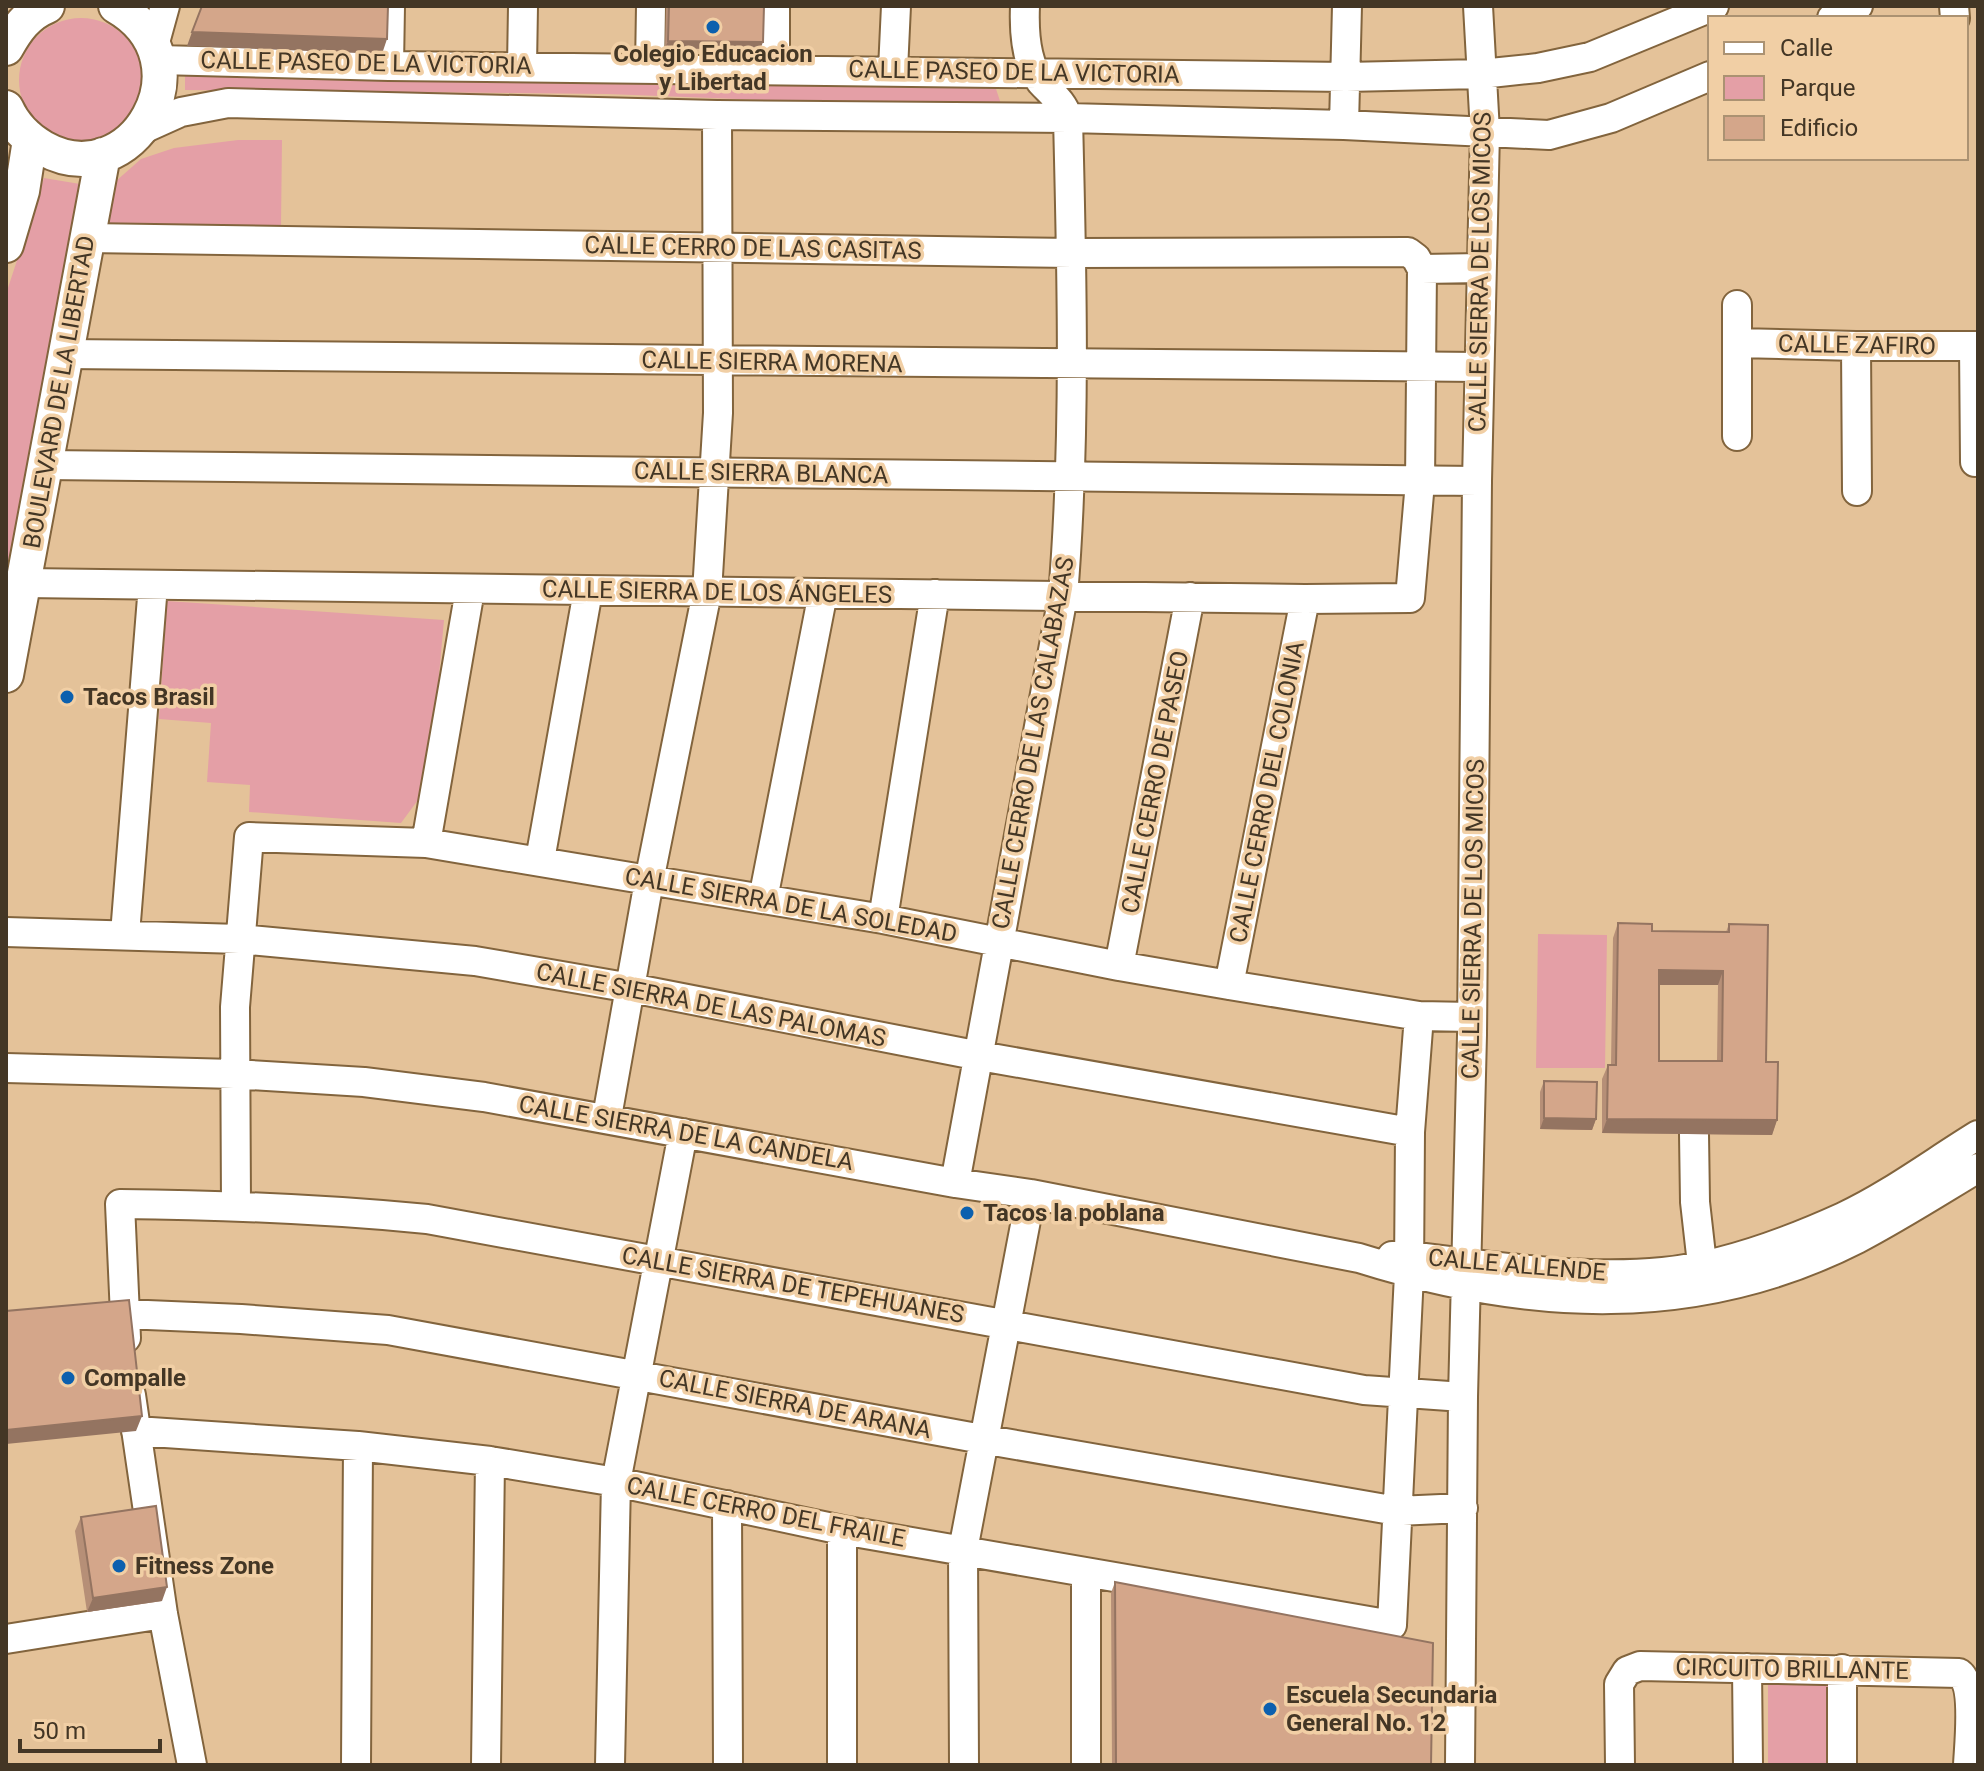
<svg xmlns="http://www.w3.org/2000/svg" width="1984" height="1771" font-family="Roboto,sans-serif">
  <rect width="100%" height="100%" fill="#e4c299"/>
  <path fill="#e49fa6" d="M19 80a62 62 0 1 1 124 0a62 62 0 1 1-124 0Z
    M185,73L995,86L1001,104L994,109L607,94L185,90Z
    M238,140H282L281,225L104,226L107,189L141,159L174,148Z
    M44,178L86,185L6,628V294Z
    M167,601L444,620L429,785L401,823L249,812L250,785L207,782L211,723L159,719Z
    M1538,934L1607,935L1605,1068H1536Z
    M1768,1676H1833V1765H1768Z"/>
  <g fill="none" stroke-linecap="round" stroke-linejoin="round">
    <g stroke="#82643d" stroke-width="32">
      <path id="minor" d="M1954,6L1955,18
        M1832,18L1858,6
        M154,46L165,6
        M159,60L389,66L1182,75L1346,77L1481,74L1538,68L1590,57L1714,6
        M389,66L390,6
        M522,66L523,6
        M650,68L651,6
        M775,69V6
        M893,70L896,6
        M1344,125L1347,6
        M141,130L181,112L228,103L717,115L1068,118L1344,125L1549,135L1611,118L1710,76
        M1422,269L1481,268
        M1737,343L1856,346H1978
        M1856,346L1857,491
        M1974,346L1975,462
        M64,354L1479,367
        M1737,436V305
        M45,465L1477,481
        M25,583L1305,599L1410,598L1420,482L1422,269L1416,258L1408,252L1072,253L87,238
        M426,843L470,590
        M540,860L588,591
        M763,899L823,593
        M883,919L935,594
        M6,932L239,939L475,961L631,988L980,1056L1410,1132
        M125,934L153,585
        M1119,966L1190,597
        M1229,985L1305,599
        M6,1068L234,1074L364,1082L484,1097L955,1183L1031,1194L1359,1258C1527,1311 1696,1321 1857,1239C1899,1217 1938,1192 1978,1168
        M607,1117L649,881L707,592L718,413L717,115
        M1694,1134L1695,1202L1702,1264
        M955,1183L1063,596C1076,437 1072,277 1068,118C1063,102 1052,94 1041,82C1025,62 1024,30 1025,6
        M236,1205L235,1007L249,837L426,843L883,919L1119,966L1229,985L1419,1016L1472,1017
        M1392,1256H1409C1493,1266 1578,1280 1663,1272C1724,1266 1788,1242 1843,1217C1890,1195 1934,1162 1978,1135
        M124,1314L241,1319L388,1330L982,1439L1397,1511L1463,1508
        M126,1338L120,1204C223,1205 325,1209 427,1219L1364,1390L1463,1397
        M131,1395L163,1614L192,1765
        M136,1431L358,1446L490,1461L616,1482L842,1530L1392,1625L1409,1274L1410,1132L1419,1016
        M727,1505L728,1765
        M842,1530V1765
        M6,1639L163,1614
        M1747,1668L1748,1765
        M356,1765L358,1446
        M486,1765L490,1461
        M610,1765L616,1482L683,1133
        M964,1765L963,1550L1031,1194
        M1086,1765V1573
        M1460,1765L1463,1397L1472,1035L1477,481L1485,132L1478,6
        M1620,1765L1619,1684L1627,1671L1640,1666L1959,1673C1976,1685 1969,1743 1968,1765
        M1842,1765V1669"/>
    </g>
    <g stroke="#82643d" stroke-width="38">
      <path id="major" d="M6,48C16,30 27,14 47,6
        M6,108C14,126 26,138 43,148C132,198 212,61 116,6
        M6,245L22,191L30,140
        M6,675L103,155"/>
    </g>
    <use href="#minor" stroke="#fff" stroke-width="28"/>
    <use href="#major" stroke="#fff" stroke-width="34"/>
  </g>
  <path fill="#b68f77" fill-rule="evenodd" d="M666,6H764L760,50L665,48Z
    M1618,923L1652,931L1726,932L1729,924L1766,1062L1777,1120L1772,1135L1602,1133V1079L1608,1065H1611L1613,938ZM1659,985H1718L1717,1061H1659Z
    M1544,1081L1596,1119L1592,1130L1540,1129V1092Z
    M81,1517L162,1601L87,1612L75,1531Z
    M1115,1582L1431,1765H1112L1111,1593Z"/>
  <path fill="#947461" d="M192,32L387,39L382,54L187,46Z
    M668,41L763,42L760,50L665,48Z
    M1659,970L1723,971L1718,985H1654Z
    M1544,1118L1596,1119L1592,1130L1540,1129Z
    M1607,1119L1777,1120L1772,1135L1602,1133Z
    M142,1416L136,1431L6,1444V1430Z
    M167,1587L162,1601L87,1612L93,1598Z"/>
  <path fill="#d4a68a" stroke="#947461" stroke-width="2" fill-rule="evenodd" d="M202,6H388L387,39L192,32Z
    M669,6H764L763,42L668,41Z
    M1618,923L1652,924V931L1729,932V924L1768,925L1766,1062H1778L1777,1120L1607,1119L1608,1065H1616ZM1659,970L1723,971L1722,1061H1659Z
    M1544,1081L1597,1082L1596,1119L1544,1118Z
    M129,1300L142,1416L6,1430V1311Z
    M156,1506L167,1587L93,1598L81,1517Z
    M1115,1582L1433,1643L1431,1765H1116Z"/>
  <g fill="#0c60ae" stroke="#f1cfa5" stroke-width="3">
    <circle cx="713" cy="27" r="8"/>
    <circle cx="67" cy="697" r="8"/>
    <circle cx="967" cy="1213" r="8"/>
    <circle cx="68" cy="1378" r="8"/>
    <circle cx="119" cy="1566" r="8"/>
    <circle cx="1270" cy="1709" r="8"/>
  </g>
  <g text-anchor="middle" stroke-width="7" stroke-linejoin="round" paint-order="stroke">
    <g font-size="24" font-weight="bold" fill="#433625" stroke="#f1cfa5" text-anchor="start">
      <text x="713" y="62" text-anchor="middle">Colegio Educacion<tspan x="713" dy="28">y Libertad</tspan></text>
      <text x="83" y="705">Tacos Brasil</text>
      <text x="983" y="1221">Tacos la poblana</text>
      <text x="84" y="1386">Compalle</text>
      <text x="135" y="1574">Fitness Zone</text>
      <text x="1286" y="1703">Escuela Secundaria<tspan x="1286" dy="28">General No. 12</tspan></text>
    </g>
    <g font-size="24" fill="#433625" stroke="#f1cfa5">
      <text transform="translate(366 63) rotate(1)" y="8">CALLE PASEO DE LA VICTORIA</text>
      <text transform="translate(1014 72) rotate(1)" y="8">CALLE PASEO DE LA VICTORIA</text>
      <text transform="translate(753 248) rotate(1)" y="8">CALLE CERRO DE LAS CASITAS</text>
      <text transform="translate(1480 272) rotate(-89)" y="8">CALLE SIERRA DE LOS MICOS</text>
      <text transform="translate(1857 345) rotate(1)" y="8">CALLE ZAFIRO</text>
      <text transform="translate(772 362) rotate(1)" y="8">CALLE SIERRA MORENA</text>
      <text transform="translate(59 392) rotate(-80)" y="8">BOULEVARD DE LA LIBERTAD</text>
      <text transform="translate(761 473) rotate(1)" y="8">CALLE SIERRA BLANCA</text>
      <text transform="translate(717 592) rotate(1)" y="8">CALLE SIERRA DE LOS ÁNGELES</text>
      <text transform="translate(1033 743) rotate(-80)" y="8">CALLE CERRO DE LAS CALABAZAS</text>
      <text transform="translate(1155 782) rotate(-79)" y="8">CALLE CERRO DE PASEO</text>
      <text transform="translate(1267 792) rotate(-79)" y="8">CALLE CERRO DEL COLONIA</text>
      <text transform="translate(791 905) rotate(10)" y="8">CALLE SIERRA DE LA SOLEDAD</text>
      <text transform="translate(1473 919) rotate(-89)" y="8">CALLE SIERRA DE LOS MICOS</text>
      <text transform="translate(711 1005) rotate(11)" y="8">CALLE SIERRA DE LAS PALOMAS</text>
      <text transform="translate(686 1133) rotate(10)" y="8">CALLE SIERRA DE LA CANDELA</text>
      <text transform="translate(1517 1265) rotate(5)" y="8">CALLE ALLENDE</text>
      <text transform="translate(793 1285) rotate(10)" y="8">CALLE SIERRA DE TEPEHUANES</text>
      <text transform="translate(795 1404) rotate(11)" y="8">CALLE SIERRA DE ARANA</text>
      <text transform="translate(766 1512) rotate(11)" y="8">CALLE CERRO DEL FRAILE</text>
      <text transform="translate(1792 1669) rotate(1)" y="8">CIRCUITO BRILLANTE</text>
    </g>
  </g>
  <rect width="1984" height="1771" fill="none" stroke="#433625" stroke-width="16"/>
  <rect x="1708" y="16" width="260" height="144" fill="#f1cfa5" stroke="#ab9272" stroke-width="2"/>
  <rect x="1724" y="42" width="40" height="12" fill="#ffffff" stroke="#ab9272" stroke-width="2"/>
  <text x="1780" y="56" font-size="24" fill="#433625">Calle</text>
  <rect x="1724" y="76" width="40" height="24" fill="#e49fa6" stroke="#ab9272" stroke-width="2"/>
  <text x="1780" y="96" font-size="24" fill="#433625">Parque</text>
  <rect x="1724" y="116" width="40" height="24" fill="#d4a68a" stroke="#ab9272" stroke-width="2"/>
  <text x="1780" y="136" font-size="24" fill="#433625">Edificio</text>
  <path d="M20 1739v12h140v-12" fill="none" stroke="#433625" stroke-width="4"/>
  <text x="32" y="1739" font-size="24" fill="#433625" stroke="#f1cfa5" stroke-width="6" paint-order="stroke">50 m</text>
</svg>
